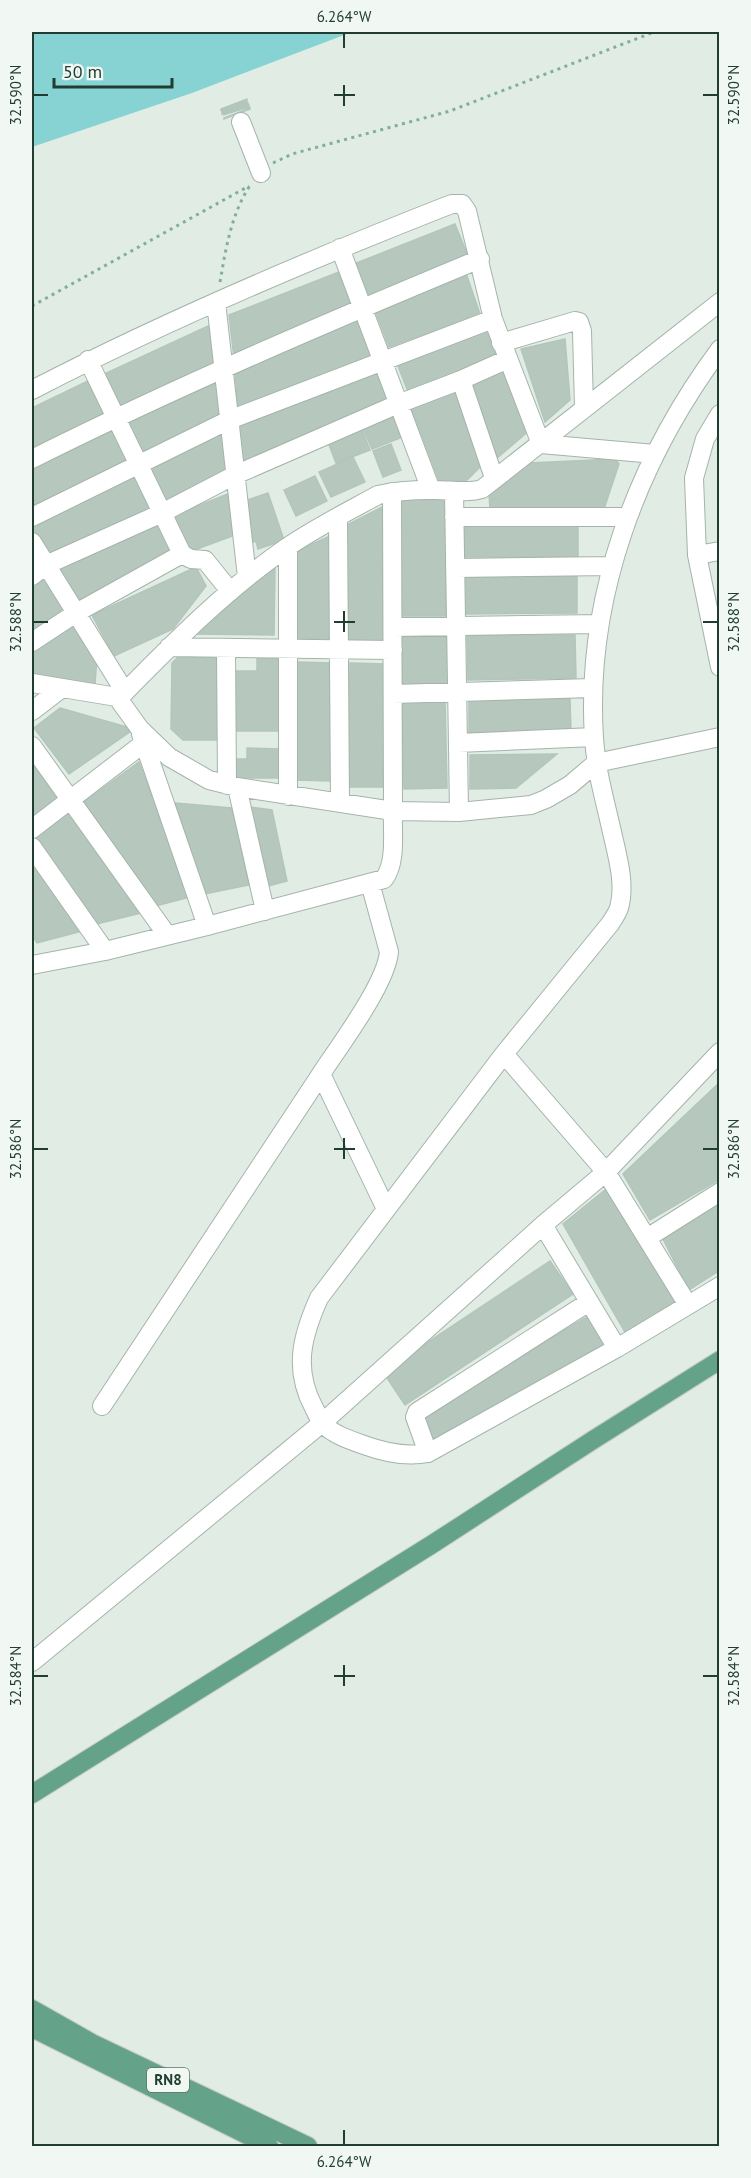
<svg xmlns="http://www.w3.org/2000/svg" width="751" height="2178" font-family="'PT Sans',sans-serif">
  <rect width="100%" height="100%" fill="#e1ece5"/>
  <path fill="#87d3d3" d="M32,32H352L192,93L32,147Z"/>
  <path fill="#b6c7be" stroke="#b3c6bb" stroke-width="1.5" d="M247,99V100L221,110V109Z
    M247,100V102L222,112L221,110Z
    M248,103V104L222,114V113Z
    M249,105V107L223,115Z
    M250,108V109L224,119V118Z
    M455,224L468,256L367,296L354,264Z
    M339,272L352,305L234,358L229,315Z
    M467,276L480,314L389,347L375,310Z
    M356,317L373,356L238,408L235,371Z
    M210,325L214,365L118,409L102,375Z
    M486,326L499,359L409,394L396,361Z
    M565,339L570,400L545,422L521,349Z
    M509,364L531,429L496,459L468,382Z
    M379,370L392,401L243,463L237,424Z
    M92,379L108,413L32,452V408Z
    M216,380L220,417L143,456L125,419Z
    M454,388L482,465L467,480L440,483L411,407Z
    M395,409L405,436L372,449L361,423Z
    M113,424L133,461L32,511V466Z
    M360,424L370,450L336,463L326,437Z
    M222,431L226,476L166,504L149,469Z
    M391,444L401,470L383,477L373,451Z
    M353,457L365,482L331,497L319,472Z
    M615,459L619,464L604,509H490L489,493L529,463Z
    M136,474L152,510L49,560L32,525Z
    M315,476L327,501L296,516L284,490Z
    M230,493L235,535L189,552L175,515Z
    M268,493L284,540L258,549L256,541L250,543L242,502Z
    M401,499H446V616H400Z
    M386,505V641H347V525Z
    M160,520L176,553L75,602L58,569Z
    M578,525V557H464V526Z
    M330,536V639L296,638L297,551Z
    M196,567L206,586L173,629L114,656L92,615Z
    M275,567L274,635L193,634Z
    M44,575L68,609L32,634V583Z
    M577,575V613L466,614V576Z
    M74,623L97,655L95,685L32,673V651Z
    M401,634H448L449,686H401Z
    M575,635L576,678L468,680L467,636Z
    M257,651H283V731H233V671H257Z
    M183,652H220L219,740H183L171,729L172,663Z
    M297,662L334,663L331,781L295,780Z
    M350,663L385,664L383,787H348Z
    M570,699L571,731L469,733V700Z
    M445,700L447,788L404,789L402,701Z
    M60,708L134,729L69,774L34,728Z
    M247,748L280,749V778H233V759H247Z
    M557,754L516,788L470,789V755Z
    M32,758L61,799L32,819Z
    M139,762L190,897L156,906L84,802Z
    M175,803L232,808L249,885L205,894Z
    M250,807L272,810L287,881L268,886Z
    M69,811L141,913L97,924L32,838Z
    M32,861L82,931L37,943L32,935Z
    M720,1082V1179L650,1220L623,1174Z
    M606,1189L675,1301L626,1334L563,1224Z
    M720,1203V1270L689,1290L663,1239Z
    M550,1261L573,1294L405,1405L383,1372Z
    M590,1315L606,1345L436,1445L422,1416Z"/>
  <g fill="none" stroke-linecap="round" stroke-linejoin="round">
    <g stroke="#a4b4ab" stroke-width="20">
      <path id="minor" d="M241,122L261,173
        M340,248L431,490
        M216,302L247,577
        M501,343L575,321L579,322L582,331L584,408
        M720,349C637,461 585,598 594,738C596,770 605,801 612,832C617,855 626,884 619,908C617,914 613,919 610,924L504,1054L319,1298C302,1336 293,1369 314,1408C317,1413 319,1420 323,1424C334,1435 350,1440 364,1445C383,1452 407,1457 428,1453L617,1348L720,1286
        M88,360L182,554L191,559L205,560L230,591
        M461,380L494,478
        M32,390C165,321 304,262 444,207L452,204H462L467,211L493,319L541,444L655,454
        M720,414L705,439L694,478L697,555L720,667
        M32,459C178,386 328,322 480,259
        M454,491L459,812
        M32,517L229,420L493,319
        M338,517L340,803
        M454,517H628
        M32,542L125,692
        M288,547V796
        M697,555L720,551
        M455,568L611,566
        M32,576L46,565L162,513L235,475L398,404L461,380L508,359
        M393,627L599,624
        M32,642L76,613L182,554
        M169,647L393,650
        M226,648L227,785
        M32,683L117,697L125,692C176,640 227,589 286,548C315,528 347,512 378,495C395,491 413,490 430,490C447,489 466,494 482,489L720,302
        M393,694L592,688
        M117,697L140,729L169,757L209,780L237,787L393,811L459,812L531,805L546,799L570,785L596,763L720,737
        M32,711L62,688
        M141,734L207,926
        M458,743L594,737
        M32,746L167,935
        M237,787L265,911
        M32,829L144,743
        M32,847L105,951
        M370,883L389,952C386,984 340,1045 321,1074L386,1209
        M32,965L105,951L207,926L384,879C397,862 392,831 393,811L392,492
        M504,1054L606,1172L688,1305
        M543,1225L617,1348
        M647,1238L720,1192
        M102,1406L321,1074
        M428,1453L415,1417L417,1412L589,1302
        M32,1662L322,1423L543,1225L606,1172L720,1052"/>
    </g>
    <g stroke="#c1c9c5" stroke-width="20">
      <path id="major" d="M32,1794L431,1545L593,1440L720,1360
        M32,2009L92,2043L308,2146
        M32,2028L269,2146"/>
    </g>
    <path stroke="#80b09a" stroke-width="3" stroke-dasharray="3 4.5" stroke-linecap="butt" d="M273,163L292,154L450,111L654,32
      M220,282C226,248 231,214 251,184
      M32,306L249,186"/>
    <use href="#minor" stroke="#fff" stroke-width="18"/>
    <use href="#major" stroke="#64a389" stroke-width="18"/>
  </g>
  <path fill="none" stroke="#213d31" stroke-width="2" d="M344,33V48M344,85V106M33,95H48M334,95H355M703,95H718M344,611V632M33,622H48M334,622H355M703,622H718M344,1138V1159M33,1149H48M334,1149H355M703,1149H718M344,1665V1686M33,1676H48M334,1676H355M703,1676H718M344,2130V2145"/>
  <g text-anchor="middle" stroke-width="6" stroke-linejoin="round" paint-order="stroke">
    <rect fill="#f1f8f4" stroke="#5f756c" stroke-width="1.5" x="147" y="2068" width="42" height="24" rx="4.5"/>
    <g font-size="15" font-weight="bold" fill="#213d31">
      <text x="168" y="2085">RN8</text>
    </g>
  </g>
  <rect width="751" height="2178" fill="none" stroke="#f1f8f4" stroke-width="66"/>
  <path d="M54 78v9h118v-9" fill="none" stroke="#213d31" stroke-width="3"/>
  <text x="63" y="78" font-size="18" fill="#213d31" stroke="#f1f8f4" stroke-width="4.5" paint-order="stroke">50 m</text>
  <rect x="33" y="33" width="685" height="2112" fill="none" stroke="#213d31" stroke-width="2"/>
  <g font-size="15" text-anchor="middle" fill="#213d31">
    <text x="344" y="22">6.264°W</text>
    <text transform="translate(16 95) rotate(-90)" y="5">32.590°N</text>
    <text transform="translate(734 95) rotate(-90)" y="5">32.590°N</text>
    <text transform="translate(16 622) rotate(-90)" y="5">32.588°N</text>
    <text transform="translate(734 622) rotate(-90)" y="5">32.588°N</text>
    <text transform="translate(16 1149) rotate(-90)" y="5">32.586°N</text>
    <text transform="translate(734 1149) rotate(-90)" y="5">32.586°N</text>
    <text transform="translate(16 1676) rotate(-90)" y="5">32.584°N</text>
    <text transform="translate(734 1676) rotate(-90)" y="5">32.584°N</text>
    <text x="344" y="2167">6.264°W</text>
  </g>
</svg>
